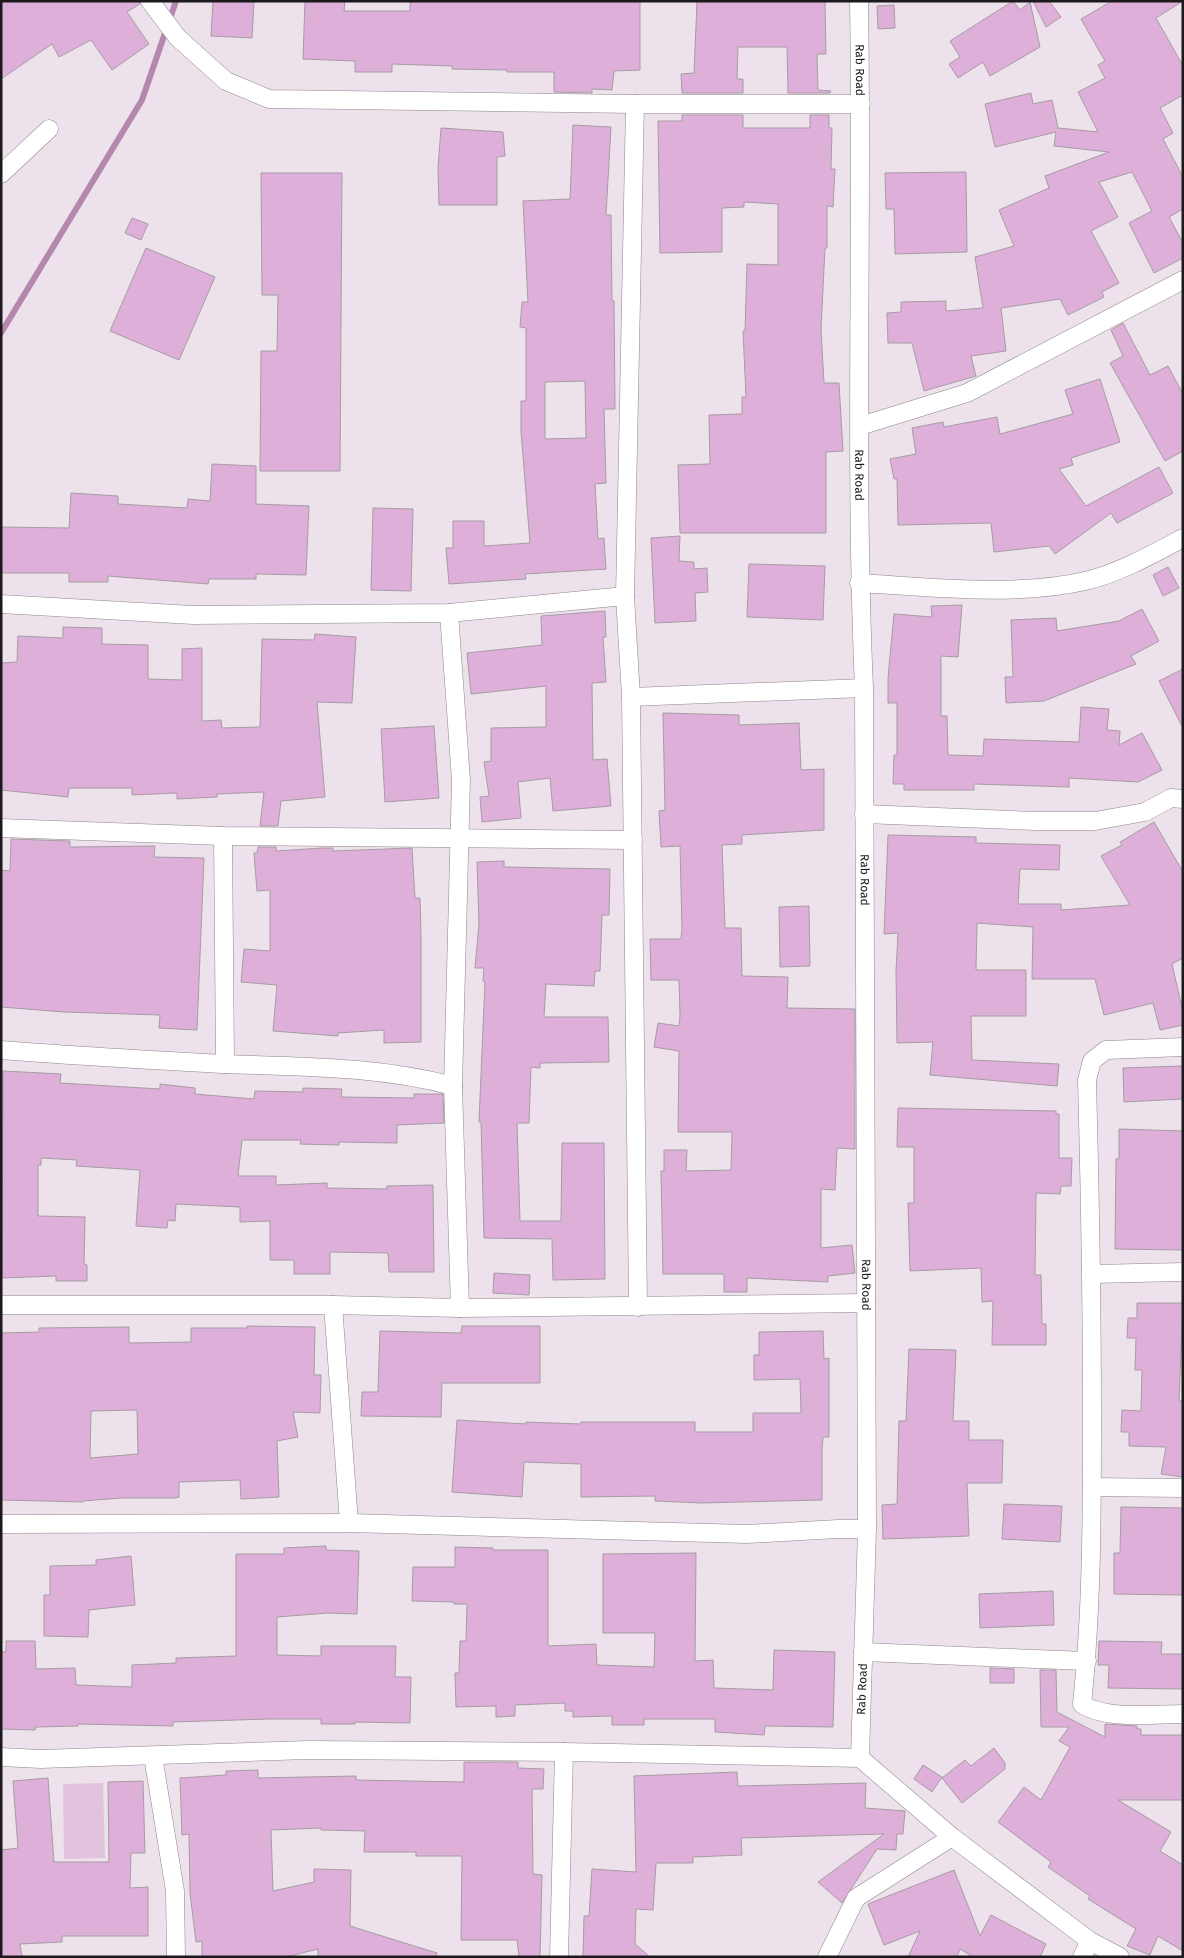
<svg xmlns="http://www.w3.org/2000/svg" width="1184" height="1958" font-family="'Fira Sans',sans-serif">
  <rect width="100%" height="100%" fill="#ede2eb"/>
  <path fill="#e2c3dd" d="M103,1783L105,1858L64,1859L63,1784Z"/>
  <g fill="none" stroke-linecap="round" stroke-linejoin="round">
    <path stroke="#b487ae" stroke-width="6" d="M1,333L142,100L176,1"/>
  </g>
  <path fill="#deafd8" stroke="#a69ca4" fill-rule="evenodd" d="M1,1H140V4L127,12L149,44L112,70L91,40L59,57L52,44L1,79Z
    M213,1H254L252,38L211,36Z
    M305,1H345L344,11H410V1H640V70L614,71L612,90L592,89V93L554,92V72H507V70L452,69V66L392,64V72H355V61L303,59Z
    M697,1H825L826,54H817L818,90L831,91L830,93H788L787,47H738L737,79H743V93H682L681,74L694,73Z
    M1013,1L1020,10L1030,2L1040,47L990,76L983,62L958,78L949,64L960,57L950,41Z
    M1033,1H1049L1061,17L1046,27Z
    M1112,1H1183L1156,18L1183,66V95L1160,108L1173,133L1163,139L1183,177V209L1169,217L1183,243V258L1154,273L1129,223L1152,211L1132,172L1099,182L1118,217L1091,231L1119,283L1102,292L1104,297L1068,315L1060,299L1001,308L1006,351L971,356L976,376L924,391L912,343H888L887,313L901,312V302L946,301V311L983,308L975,257L1014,246L999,210L1049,188L1045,176L1109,152L1054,146L1056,132L995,147L985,104L1031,93L1033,104L1052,100L1058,128L1098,132L1078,92L1105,78L1098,65L1105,61L1081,19Z
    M894,5L895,28L878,29L877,6Z
    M682,115H743V128H810V115H829V128H832L831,169H835L833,207L827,206V248H825L821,329L824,383H839L843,451L826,452V533H680L678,465L710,464L709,415L742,414V397H746L743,331H745L747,264L778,265V204L744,202V207L722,208V252L660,253L658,121H682Z
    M573,125L611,127L606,215H611L612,301H614L615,409H604L606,483L595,484L598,539L604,538L606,569L525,574L526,579L449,584L446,548H453V521H484V546L530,543L521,431V401H526V328L520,327L522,302H528L523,201L570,199ZM585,381L586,438L545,439V382Z
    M441,128L503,132L505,156L497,157V205H439L438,168Z
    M966,172L967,252L895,254L894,209H886L885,173Z
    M261,173H342L340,471H260L261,351H277L278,295H262Z
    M132,218L148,224L141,240L125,233Z
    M146,248L215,277L179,360L110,331Z
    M1123,323L1150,375L1168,366L1183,394V451L1165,461L1110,363L1123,356L1111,330Z
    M1100,379L1120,442L1071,458L1073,465L1059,469L1086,506L1159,467L1173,493L1117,523L1111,513L1055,554L1049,546L994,552L991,523L898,525L897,479H894L890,459L916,454L912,428L943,422L944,427L997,417L1000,434L1073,414L1065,390Z
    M212,464L256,466V504L309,506L306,575L256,574V579H209L208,584L108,576V582H69V573H1V527L69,528L71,493L118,496V504L187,508L188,499L210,501Z
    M373,508L413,509L411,591L371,590Z
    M680,536L679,561L694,562V569L707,568L708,592L695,593L696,621L655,623L651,538Z
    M749,564L825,566L823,620L747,617Z
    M1168,567L1179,588L1163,596L1153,575Z
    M962,605L958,657L941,656V716H947L948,755L983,756L984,739L1079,742L1081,707L1109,709L1107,730L1120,731L1119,745L1142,733L1162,770L1138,782L1069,778V787L974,784V790H904V784H893L894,755H897V703H888V678L894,614L932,617L931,606Z
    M1142,609L1159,641L1131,656L1136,664L1044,701L1006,703L1005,677H1013L1011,620L1056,618L1057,631L1119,621Z
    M605,611L606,637H603L606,682L592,683L593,760L607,759L611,806L553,811L550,778L518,782L521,818L482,822L480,797L489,796L484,762L491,761V728L546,727V686L471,694L467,653L542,645L541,616Z
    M63,627L102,628V644L148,645V679L182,680V649L202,648V721L221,720L222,728L260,727L262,639L314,640L315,634L356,637L352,703L317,702L325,797L281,801L278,826H260L264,792L217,794V797L177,799V793L132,795V788H69L68,797L1,790V663L17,662L18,636L63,638Z
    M1183,669V728L1159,681Z
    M663,713L739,715V725L799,723L801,770L824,769V830L742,835V844L722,845L725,928H741L742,976L788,977L787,1008L855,1009V1149L837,1148L835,1190L821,1189V1248L852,1245L855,1273L828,1276V1282L747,1278V1292H724V1274H663L661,1171H664V1150H687L686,1171L731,1170L732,1132H678L679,1051L654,1047L658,1023L679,1026L680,1016L679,980H651L650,939H681L682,929L680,846L661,847L659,811L665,810Z
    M434,726L439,798L385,802L381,729Z
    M1154,822L1183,872V958L1172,964L1183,1012V1025L1160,1030L1153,1003L1104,1015L1095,979H1032L1033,927L977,923L976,970H1026V1016H971L972,1060L1059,1064L1057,1086L930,1075L933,1042L897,1043L896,971L898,933L884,934L888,835L976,837V843L1060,845L1059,870L1020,869L1018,904H1061V910L1130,905L1101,856L1122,845L1120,842Z
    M11,839L70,841V847L155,846L154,857L204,858L197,1030L159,1028L160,1015L64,1012L1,1007V870L10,871Z
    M258,847H276V851L322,848H333V851L412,848L415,898H420L421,934V1042L384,1043V1030L338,1033V1036L273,1031L277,985L241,982L244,949L270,951V890L257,891L254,853H257Z
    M504,861V867L610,869L609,915H602L600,971H595L594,986L546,984L544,1017H608L609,1062L540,1063V1068L531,1067L529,1123H517L520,1221H561L562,1143H604L605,1279L553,1280L552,1239L484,1238L481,1122H479L485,982L483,981L484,968H475L479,924L477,862Z
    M809,906L810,966L780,967L779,907Z
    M1183,1066V1099L1124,1102L1123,1068Z
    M3,1071L61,1074L60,1083L160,1089V1084L195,1088V1094L254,1099L255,1091L303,1092V1088L342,1089L341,1097L414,1098V1094H443L444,1123L397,1125V1143L339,1142V1145L300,1144L301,1140H242L238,1176H276V1185L327,1183V1188L387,1189V1186L433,1185L434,1272H389L388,1253L330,1252V1274H294V1260H270V1221L240,1222V1207L176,1204L175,1221L168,1220L167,1228L136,1226L140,1170L76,1166L77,1160L41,1158V1165H38V1216L85,1217L84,1264L87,1265V1281H56V1276L2,1278Z
    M898,1108L1056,1111V1114H1059V1158H1072L1071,1186H1061L1060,1194L1036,1193L1035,1275H1041L1042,1324H1046V1345H992L993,1301L982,1302L981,1268L910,1271L908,1203H914V1147H897Z
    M1119,1129L1183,1131V1250L1115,1249L1116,1159H1119Z
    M494,1273L530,1275L529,1295L493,1293Z
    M1137,1303H1183L1179,1401H1183V1477L1161,1474L1166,1447L1129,1446V1432H1121L1122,1410L1141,1411L1142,1370H1135L1136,1338H1127L1128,1318H1137Z
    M247,1326L315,1327L314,1375H321L320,1413L293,1412L298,1437L277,1441L279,1497L241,1499L240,1480L179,1482V1497L176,1498H121L83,1501V1502L1,1500V1333L39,1332V1328L129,1327V1343L191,1342V1328H247ZM137,1410L138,1454L90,1458L91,1411Z
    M462,1326H540V1383H442L441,1417L361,1416L362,1392H378L380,1331L461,1333Z
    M823,1331L824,1359L829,1358V1437H823L822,1448V1500L702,1503L655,1501V1496L581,1497V1464L524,1462L522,1497L452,1492L457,1420L526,1424V1422L581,1424V1422H695V1432H753V1413H801L800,1379L754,1380V1355H759V1332Z
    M909,1349L956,1350L953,1421H969V1440H1003L1002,1483H967L969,1536L883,1539L882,1505L897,1504L899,1421H906Z
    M1004,1504L1062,1506L1060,1542L1002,1539Z
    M1121,1507L1183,1508V1595L1114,1594V1553H1120Z
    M326,1546V1550L359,1551L357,1614L328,1613L277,1617V1655L321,1656V1646H396L395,1677H411L410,1723L355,1722V1724H321V1719H269L173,1722V1726L78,1724V1726L36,1727L35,1730L1,1729V1652H6V1641H35L36,1669L75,1668L76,1685L132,1687V1665L176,1663V1658L236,1656V1554H284V1548Z
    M455,1547L493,1548V1550H548V1646L596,1644L597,1665L654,1667L655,1633H603V1554L696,1553L695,1661L713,1660L714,1688L773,1690L774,1650L835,1652L833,1727L765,1726L764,1735L715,1732V1719H644V1725H612V1716L573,1717V1711H565V1703L515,1705V1716L496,1717V1706L456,1707L455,1673H459L460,1641H466L467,1604H454V1602L412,1601L413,1567H455Z
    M131,1556L135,1605L89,1610L88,1637L44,1636V1595H50V1566L96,1565V1560Z
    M1053,1591L1054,1625L980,1628L979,1594Z
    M1099,1641L1162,1642L1161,1654H1183V1689L1108,1688L1109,1665H1098Z
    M990,1668L1014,1669V1683H990Z
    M1040,1670H1056L1057,1712L1105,1737V1724L1137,1726V1729H1141V1735H1183V1800H1118L1171,1832L1160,1851L1183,1865V1951L1158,1936L1150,1955L1127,1946L1136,1929L1088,1899L1090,1896L1048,1867L1051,1862L998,1822L1024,1787L1041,1800L1070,1747L1059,1741L1069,1727H1041Z
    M994,1748L1005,1763V1769L962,1803L942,1778L965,1760L971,1766Z
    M464,1762H518V1768L544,1769L543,1789H532L533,1874L542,1875L540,1957H519L517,1940H461L462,1856H416V1852H364L365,1831L321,1830V1828L271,1830L273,1891L314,1882V1869L351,1870L350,1926L437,1953L436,1957H318V1949L286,1957H202V1941L196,1942L190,1893L189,1834L182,1835L180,1778L226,1775V1771L258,1770V1778L356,1776V1780L464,1782Z
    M923,1765L942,1777L932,1792L914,1779Z
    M737,1772L738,1786L866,1783L865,1808L905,1811L903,1834H897L896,1850L877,1849L842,1903L818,1882L884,1834L741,1838L742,1855L693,1857V1863H656L653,1910L636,1909L635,1944L650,1957H583L584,1916H589L592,1869L636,1872L634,1776Z
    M48,1778L54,1862H109L108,1782L143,1781L145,1853H131L130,1888L148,1887V1936H62V1942L20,1944L22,1957H1V1850L18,1848L13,1781Z
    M954,1870L980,1936L991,1915L1046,1944L1040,1957H969L970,1955L960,1949L957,1957H908L920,1931L884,1945L868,1904Z"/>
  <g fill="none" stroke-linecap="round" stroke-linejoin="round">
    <g stroke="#8e858d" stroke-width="19">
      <g id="minor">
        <path d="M150,1L178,38L226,81L269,99L635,104H861"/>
        <path id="s1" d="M859,1C863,230 854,460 864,688L867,1529L860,1758"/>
        <path d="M635,104L625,596L631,697L638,1307"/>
        <path d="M1,174L49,129"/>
        <path d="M860,426L967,393L1183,280"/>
        <path d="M859,583C930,587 1015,597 1085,581C1117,574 1153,554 1183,538"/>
        <path d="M1,604L193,615L449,613L625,596"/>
        <path d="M449,613L461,780L453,1086L460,1308"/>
        <path d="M631,697L864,688"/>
        <path d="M864,814L1035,821H1095L1145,812L1171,798L1183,799"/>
        <path d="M1,828L223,836L633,840"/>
        <path d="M223,836L225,1064"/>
        <path d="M1183,1047L1106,1050L1092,1061L1087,1080C1090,1193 1092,1305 1092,1417C1092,1512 1092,1609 1082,1704C1105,1720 1154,1714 1183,1714"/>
        <path d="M1,1050C75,1056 150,1060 224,1064C301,1067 378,1066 453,1086"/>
        <path d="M1092,1274L1183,1272"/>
        <path d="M1,1305H333L460,1308L866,1303"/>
        <path d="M333,1305L349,1523"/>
        <path d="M1092,1487L1183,1488"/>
        <path d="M1,1524L349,1523L747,1534L838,1529H867"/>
        <path d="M863,1652L1087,1661"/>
        <path d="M153,1756L175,1891L176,1957"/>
        <path d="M1,1757L41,1759L309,1750L564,1752L860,1758L952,1837L1090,1941L1120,1957"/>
        <path d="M559,1957L564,1752"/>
        <path d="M827,1957L856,1898L952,1837"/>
        <path d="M1082,1957L1090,1941"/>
      </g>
    </g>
    <use href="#minor" stroke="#fff" stroke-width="18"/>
  </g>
  <g text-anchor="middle" stroke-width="4" stroke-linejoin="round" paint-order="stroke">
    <g font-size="12" fill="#1c191c" stroke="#fff">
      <text dy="4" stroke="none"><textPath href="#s1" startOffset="69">Rab Road</textPath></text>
      <text dy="4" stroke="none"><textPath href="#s1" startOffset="474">Rab Road</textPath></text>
      <text dy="4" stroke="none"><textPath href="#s1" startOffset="879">Rab Road</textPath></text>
      <text dy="4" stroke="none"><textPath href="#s1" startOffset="1284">Rab Road</textPath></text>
      <text transform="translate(862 1689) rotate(-88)" y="4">Rab Road</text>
    </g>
  </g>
  <rect width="1184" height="1958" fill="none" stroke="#1c191c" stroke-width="5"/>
</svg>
